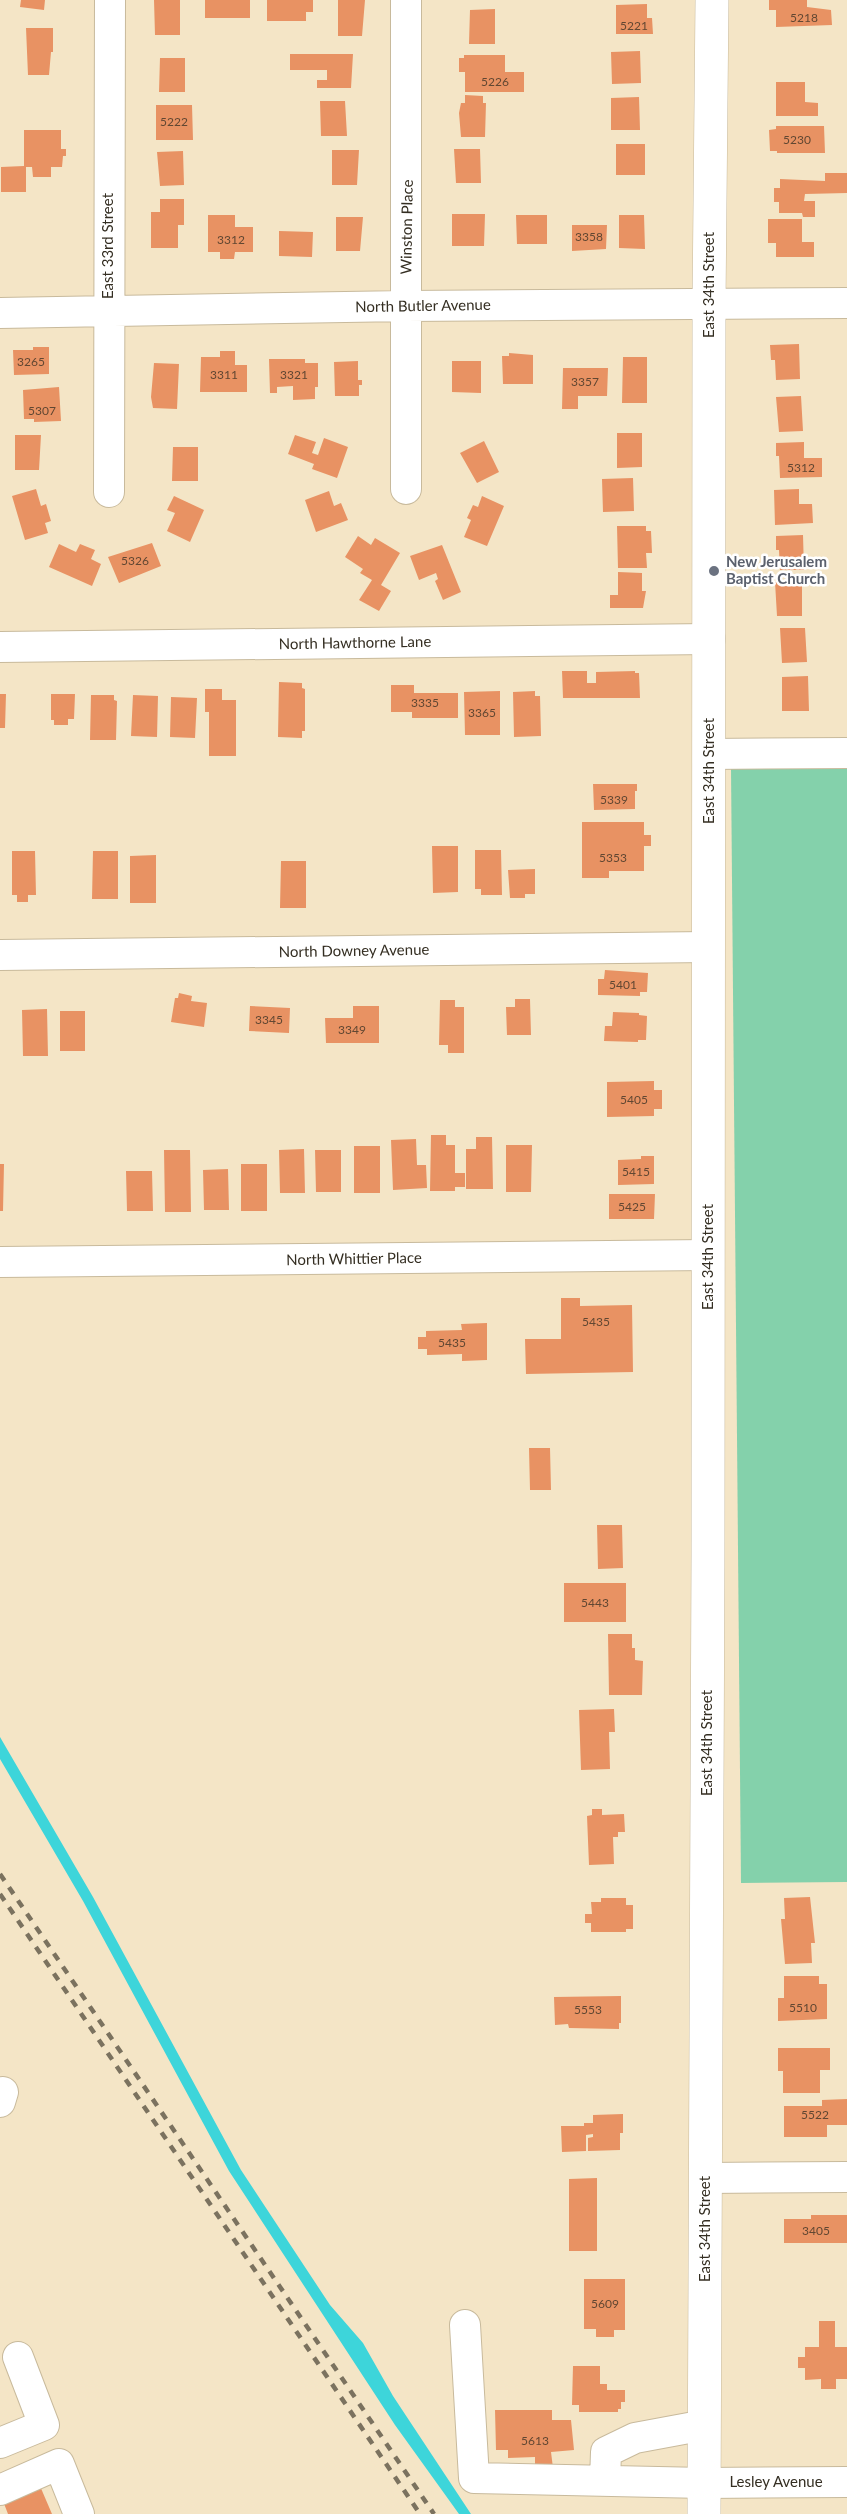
<svg xmlns="http://www.w3.org/2000/svg" width="847" height="2514" font-family="Lato,sans-serif">
  <rect width="100%" height="100%" fill="#f4e5c6"/>
  <path fill="#84d1ab" d="M847,767V1882L741,1883L731,768Z"/>
  <path fill="#3dd5da" d="M0,1737L93,1897L241,2170L330,2305L363,2343L393,2396L471,2514H459L395,2425L229,2171L83,1901L0,1759Z"/>
  <path fill="#e89263" d="M21,0H45L44,10L20,7Z
    M154,0H180V35H155Z
    M205,0H250V18H205Z
    M267,0H313V12H306V21H267Z
    M338,0H365L362,36H338Z
    M769,0H807V7L831,10L832,25L776,27V10H769Z
    M647,4V18H652L653,34H616V5Z
    M495,9V44H469L470,10Z
    M26,28H53V52H51L49,75H28Z
    M640,51L641,83L612,84L611,52Z
    M290,54H353L351,88H317V80H327V70H290Z
    M464,55H505V72H524V92H465V72H459V58H464Z
    M160,58H185V92H159Z
    M776,82H805V102L818,103V116H776Z
    M465,95L483,96V103H486L485,137H461L459,113L461,103H465Z
    M639,97L640,130H611V98Z
    M320,101H345L347,136H321Z
    M156,105H192L193,140H156Z
    M776,126H824L825,153H777V151H770L769,130L776,129Z
    M24,130H61V149H66V156H63L62,167H51V177H33L32,167H26V192H1V167L24,166Z
    M616,144H645V175H616Z
    M454,149H480L481,183H456Z
    M332,150H359L357,185H332Z
    M183,151L184,185L160,186L157,152Z
    M825,173H847V193L805,194L804,201H815V217H803L802,213H779V202H774V188H780V179L825,181Z
    M160,199H184V225H178V248H151V212H160Z
    M452,214H485L484,246H452Z
    M208,215H235V227H253V252H235L234,259H220V252H208Z
    M516,215H547V244H517Z
    M619,215H644L645,249L619,248Z
    M336,217H363L360,251H336Z
    M768,219H802V242H814V257H776V243H768Z
    M572,225H607L606,249L572,251Z
    M279,231L313,232L312,257L279,256Z
    M799,344L800,379L776,380L775,360H771L770,345Z
    M33,347H49V374L14,375L13,350H33Z
    M220,351H235V365H247V392H200L201,357H220Z
    M509,353L533,355V384H503L502,356H509Z
    M623,357H647V403H622Z
    M269,359H305V363H318V387H315V399L293,400V386L277,387V393H270Z
    M358,361V380H362V385H359V396H335L334,362Z
    M452,361H481V393L452,392Z
    M154,363L179,364L177,409L153,408L151,397Z
    M563,368H608L607,396H578V409H562Z
    M59,387L61,421L34,422V419H24L23,390Z
    M801,396L803,431L779,432L776,397Z
    M617,433H642V467L617,468Z
    M15,435H41L39,470H15Z
    M295,435L316,442L312,453L318,455L324,438L348,447L337,478L312,469L314,464L288,454Z
    M484,441L499,472L477,483L460,453Z
    M804,442V458H822V477L780,478L779,456H776V443Z
    M173,447H198V481H172Z
    M633,478L634,511L603,512L602,479Z
    M36,489L41,506L46,504L51,521L45,523L48,533L25,540L12,496Z
    M799,489V504H812L813,523L775,525L774,490Z
    M329,491L334,506L341,503L348,520L316,532L305,500Z
    M174,496L204,510L190,542L167,531L175,513L167,510Z
    M482,496L504,506L487,546L464,537L471,520L467,518L473,505L478,507Z
    M617,526H646V531H651L652,553H646L647,568H618Z
    M803,535L804,570H780L779,550H776V536Z
    M358,536L371,545L375,538L400,553L381,585L391,591L379,611L359,600L372,580L360,573L363,569L345,557Z
    M152,543L161,566L119,583L108,557Z
    M59,544L76,552L80,544L95,550L91,559L101,564L92,586L49,567Z
    M442,545L461,592L443,600L435,581L438,579L436,573L419,580L410,556Z
    M618,572L642,573V591H646L643,608H610V595H618Z
    M775,582H802V616H777Z
    M780,628H805L807,662L782,663Z
    M562,671H587V683H596V672L635,671V673H639L640,698H563Z
    M808,676L809,711H782V677Z
    M279,682L302,683V688L305,689V731H302V738L278,737Z
    M391,685H414V693H458V718H412V712H391Z
    M205,689H222V700H236V756H209V712H205Z
    M500,691V735H465L464,692Z
    M535,691V696H540L541,736L514,737L513,692Z
    M0,694H6L5,728H0Z
    M51,694H75L74,719H68V725H54V720H51Z
    M91,695H114V700L117,701L116,740H90Z
    M133,695L158,696L157,737L131,736Z
    M171,697L197,698L195,738L170,737Z
    M593,784H637V791H635V809L594,810Z
    M582,822H644V835H651V846H644V871H609V878H582Z
    M432,846H458V892L433,893Z
    M475,850H501L502,895H481V889H475Z
    M12,851H35L36,895H28V902H17V895H12Z
    M93,851H118V899H92Z
    M156,855V903H130V856Z
    M281,861H306V908H280Z
    M535,869V894H525V898H510L508,870Z
    M605,970L648,973L647,992H640V996L598,995V979H604Z
    M179,993L192,996L191,1001L207,1003L204,1027L171,1022L175,998H178Z
    M515,999H530L531,1035H507L506,1007H515Z
    M440,1000H455V1007H464V1053H448V1045H439Z
    M250,1006L290,1008L289,1033L249,1031Z
    M353,1006H379V1043H326L325,1018H353Z
    M47,1009L48,1056H23L22,1010Z
    M60,1011H85V1051H60Z
    M613,1012L639,1013V1015L647,1016L646,1040H638V1042L604,1041L605,1026H612Z
    M654,1081V1090H662V1109H654V1116L607,1117V1082Z
    M431,1135H446V1145H455V1173H465V1187H455V1191H430Z
    M476,1137H492L493,1189H466V1149H476Z
    M416,1139L417,1165H426L427,1188L393,1190L391,1140Z
    M506,1145H532L531,1192H506Z
    M354,1146H380V1193H354Z
    M304,1149L305,1193H280L279,1150Z
    M164,1150H190L191,1212H165Z
    M315,1150H341V1192H316Z
    M641,1156H654V1184L618,1185V1160L641,1159Z
    M0,1164H4L3,1211H0Z
    M241,1164H267V1211H241Z
    M228,1169L229,1210H204L203,1170Z
    M126,1171H152L153,1211H127Z
    M609,1194H655L654,1219H609Z
    M561,1298H580V1306L632,1305L633,1372L526,1374L525,1339H561Z
    M487,1323V1360L462,1361V1354L427,1355V1349H418V1337H426V1331L462,1330L461,1324Z
    M529,1448H550L551,1490H530Z
    M597,1525H622L623,1568L598,1569Z
    M564,1583H626V1622H564Z
    M608,1634H632V1648H635V1660L643,1661L642,1695H609Z
    M614,1709L615,1732H609L610,1769L581,1770L579,1710Z
    M592,1809H602V1815L624,1814L625,1832H618V1837H613L614,1864L589,1865L587,1816L592,1815Z
    M810,1897L815,1943H811L812,1963L785,1964L781,1919H785L784,1898Z
    M601,1898H626V1905H633V1929H626V1932H591V1923H585V1914H592L591,1902H601Z
    M784,1976H819V1984H827V2019L778,2021V1998H784Z
    M621,1996V2023H619V2029L569,2028L568,2024L555,2025L554,1997Z
    M778,2048H830V2070H820V2093H783V2071H778Z
    M847,2099V2125H827V2137H784V2106H822V2100Z
    M623,2114V2133H620V2150L588,2151V2138L593,2137V2134L586,2135V2151L562,2152L561,2126H584V2123H593V2115Z
    M597,2178V2251H569V2179Z
    M811,2215H847V2243H784V2219H811Z
    M584,2279H625V2330H614V2337H596V2329H584Z
    M819,2321H835V2347H847V2379H836V2389H821V2379L805,2380V2368H798V2357H805V2347H819Z
    M573,2366H600V2384H607V2390H625V2402H621V2409H618V2412H579V2405H572Z
    M495,2410H552V2420H571L574,2450L551,2452L553,2468H535V2457L508,2458V2450H496Z
    M40,2486L52,2514H8L3,2501Z"/>
  <g fill="none" stroke-linecap="round" stroke-linejoin="round">
    <g stroke="#c8ba9c" stroke-width="32">
      <path id="minor" d="M0,313L406,306L847,303
        M406,489V0
        M109,492L110,0
        M0,647L710,639
        M709,754L847,753
        M0,955L708,947
        M0,1262L708,1255
        M0,2102L3,2092
        M705,2178L847,2177
        M465,2325L474,2478L704,2483L847,2482
        M0,2443L44,2425L18,2357
        M605,2481L606,2452L635,2438L705,2425
        M0,2490L59,2464L79,2514"/>
    </g>
    <g stroke="#c8ba9c" stroke-width="34">
      <path id="major" d="M704,2514L708,1553L709,304L712,0"/>
    </g>
    <use href="#minor" stroke="#fff" stroke-width="30"/>
    <use href="#major" stroke="#fff" stroke-width="33"/>
    <path stroke="#7b725f" stroke-width="4.5" stroke-dasharray="8 8" stroke-linecap="butt" d="M0,1874L434,2514
      M0,1894L420,2514"/>
  </g>
  <circle fill="#6b7280" stroke="#fff" stroke-width="2" cx="714" cy="571" r="6"/>
  <g text-anchor="middle" stroke-width="5" stroke-linejoin="round" paint-order="stroke">
    <g font-size="12" fill="#614732">
      <text x="804" y="22">5218</text>
      <text x="634" y="30">5221</text>
      <text x="495" y="86">5226</text>
      <text x="174" y="126">5222</text>
      <text x="797" y="144">5230</text>
      <text x="589" y="241">3358</text>
      <text x="231" y="244">3312</text>
      <text x="31" y="366">3265</text>
      <text x="224" y="379">3311</text>
      <text x="294" y="379">3321</text>
      <text x="585" y="386">3357</text>
      <text x="42" y="415">5307</text>
      <text x="801" y="472">5312</text>
      <text x="135" y="565">5326</text>
      <text x="425" y="707">3335</text>
      <text x="482" y="717">3365</text>
      <text x="614" y="804">5339</text>
      <text x="613" y="862">5353</text>
      <text x="623" y="989">5401</text>
      <text x="269" y="1024">3345</text>
      <text x="352" y="1034">3349</text>
      <text x="634" y="1104">5405</text>
      <text x="636" y="1176">5415</text>
      <text x="632" y="1211">5425</text>
      <text x="596" y="1326">5435</text>
      <text x="452" y="1347">5435</text>
      <text x="595" y="1607">5443</text>
      <text x="803" y="2012">5510</text>
      <text x="588" y="2014">5553</text>
      <text x="815" y="2119">5522</text>
      <text x="816" y="2235">3405</text>
      <text x="605" y="2308">5609</text>
      <text x="535" y="2445">5613</text>
    </g>
    <g font-size="15" fill="#342e22" stroke="#fff">
      <text transform="translate(407 227) rotate(-89)" y="5">Winston Place</text>
      <text transform="translate(108 246) rotate(-90)" y="5">East 33rd Street</text>
      <text transform="translate(709 285) rotate(-90)" y="5">East 34th Street</text>
      <text transform="translate(423 306) rotate(-1)" y="5">North Butler Avenue</text>
      <text transform="translate(355 643) rotate(-1)" y="5">North Hawthorne Lane</text>
      <text transform="translate(709 771) rotate(-90)" y="5">East 34th Street</text>
      <text transform="translate(354 951) rotate(-1)" y="5">North Downey Avenue</text>
      <text transform="translate(708 1257) rotate(-90)" y="5">East 34th Street</text>
      <text transform="translate(354 1259) rotate(-1)" y="5">North Whittier Place</text>
      <text transform="translate(707 1743) rotate(-90)" y="5">East 34th Street</text>
      <text transform="translate(705 2229) rotate(-90)" y="5">East 34th Street</text>
      <text x="776" y="2487">Lesley Avenue</text>
    </g>
    <g font-size="15" font-weight="bold" fill="#5b616d" stroke="#fff" text-anchor="start">
      <text x="726" y="567">New Jerusalem<tspan x="726" dy="17">Baptist Church</tspan></text>
    </g>
  </g>
</svg>
